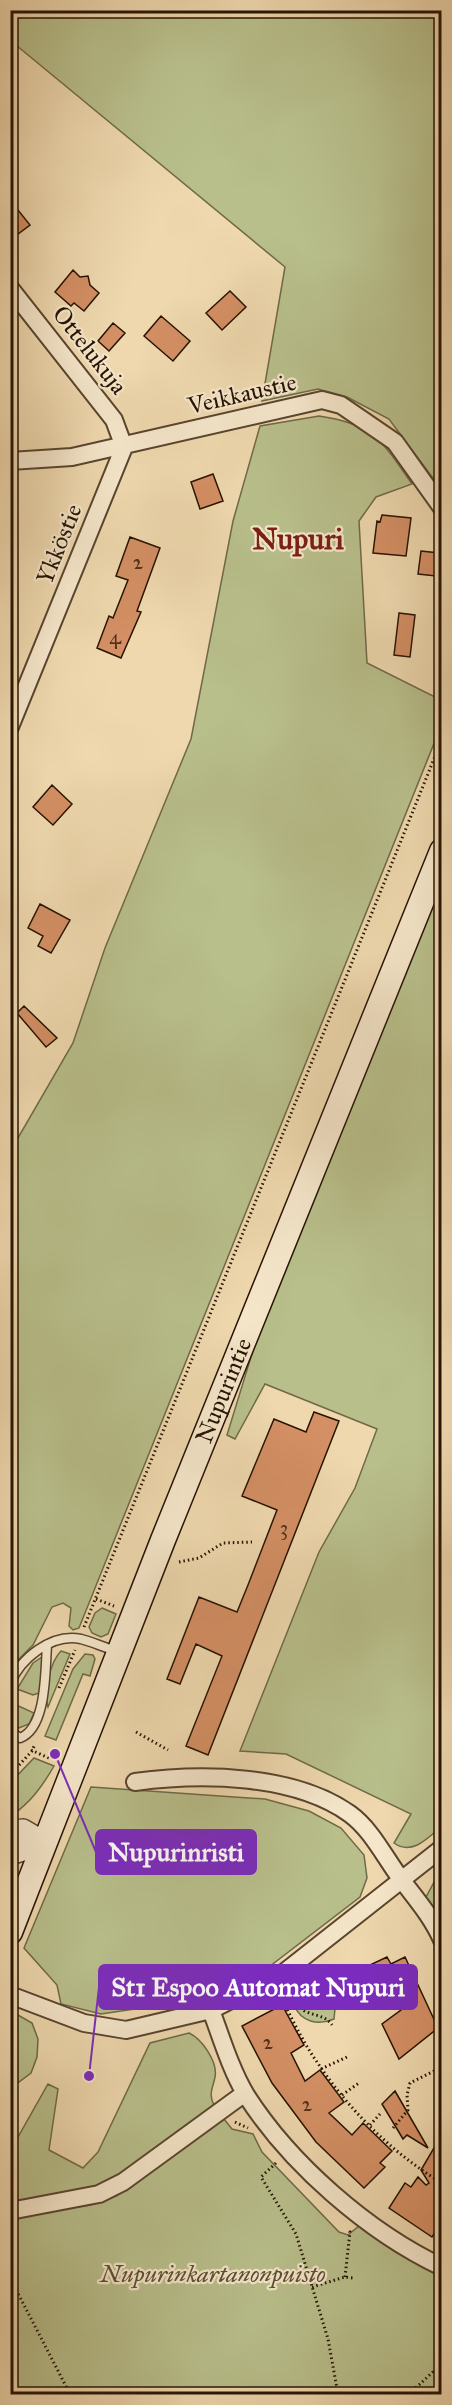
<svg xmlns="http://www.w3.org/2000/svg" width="452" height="2405" font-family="'IM FELL Great Primer',serif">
  <rect width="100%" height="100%" fill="#efd8ae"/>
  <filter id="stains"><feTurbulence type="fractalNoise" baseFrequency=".00333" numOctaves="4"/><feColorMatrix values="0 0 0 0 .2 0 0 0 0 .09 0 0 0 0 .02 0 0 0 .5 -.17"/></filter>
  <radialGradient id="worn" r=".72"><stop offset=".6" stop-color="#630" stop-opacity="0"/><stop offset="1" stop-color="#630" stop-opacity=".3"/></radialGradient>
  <path fill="#b8bf8b" stroke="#6f6948" stroke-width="1.5" d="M10,11H441V489L389,419L347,397L318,389L262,401L285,267L11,41Z
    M319,416C374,424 382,441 412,484L376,497L359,521L367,663L441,700V726L79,1628L73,1630L69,1626L71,1608L63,1603L52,1607L33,1645L11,1667V1150L73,1043L105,948L191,739L233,521L260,426Z
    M441,879L442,1826C428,1838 412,1856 394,1843L411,1814L286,1754L240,1751L319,1552L355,1488L377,1429L265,1384L235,1439L227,1435L263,1318L385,1024Z
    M102,1608L116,1614L108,1634L101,1637L92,1633L89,1627L95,1613Z
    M61,1651L70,1654L48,1707C43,1693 50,1662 61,1651Z
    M85,1654L93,1655L95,1659L90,1676L83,1674L56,1740L45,1736L73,1669Z
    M42,1657L44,1660L39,1693L33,1695L17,1689L33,1663Z
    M12,1703L34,1713L29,1724L19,1728L11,1723Z
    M34,1758L54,1766C42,1787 30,1803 11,1816V1782Z
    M91,1787L265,1799L309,1811L341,1828L364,1855L367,1878L360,1897L257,1976L196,2000L101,2014L61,2004L57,1985L24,1948Z
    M441,1869V1925L425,1899Z
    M310,1986L337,1988L334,2019C318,2026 301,2022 294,2005L297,2003L296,1997Z
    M11,2011L32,2023L38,2039L37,2057L31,2073L11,2088Z
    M189,2033C202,2039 218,2062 215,2077C213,2088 208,2094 214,2105L118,2176L99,2187L11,2203V2143L14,2144L48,2084L58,2089L49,2150L83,2168L98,2152L150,2043Z
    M224,2119L232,2129L253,2134L262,2152L339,2232L348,2235L359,2226L395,2251L441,2277V2394H11V2217L90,2205L116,2196Z"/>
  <path fill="#d48f64" stroke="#261304" stroke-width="1.5" d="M10,200L30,225L10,240Z
    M73,270L80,277L88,276L90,285L99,293L84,311L74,303L71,306L55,292Z
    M230,291L246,307L222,330L206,313Z
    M161,316L190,341L173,361L144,336Z
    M113,323L125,333L109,351L98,341Z
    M213,474L223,501L200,509L191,482Z
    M382,515L411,518L406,556L373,553L377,521L380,522Z
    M130,537L160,548L137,611L141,612L121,658L97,648L109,616L113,618L128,580L116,576Z
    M421,551L439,553L436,576L418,574Z
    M399,613L415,615L410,657L394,655Z
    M52,785L72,804L53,825L33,807Z
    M40,904L70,920L51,953L38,946L43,936L28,928Z
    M24,1006L57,1038L46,1047L17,1013Z
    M314,1412L339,1421L208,1755L186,1746L222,1656L196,1644L180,1684L167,1679L199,1597L237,1612L248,1585L277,1510L242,1496L274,1419L306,1432Z
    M387,1957L391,1964L405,1957L438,2028L399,2059L382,2024L405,2007L397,1995L375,2007L357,1971Z
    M282,2005L304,2045L291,2053L305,2081L320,2070L344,2102L329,2113L352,2135L363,2123L392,2151L380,2163L385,2167L364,2188L316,2142L272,2083L242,2026Z
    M395,2091L428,2148L407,2135L403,2139L382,2104Z
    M441,2136V2223L432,2237L389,2208L405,2183L411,2187L418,2177L426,2185L429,2183L421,2170Z"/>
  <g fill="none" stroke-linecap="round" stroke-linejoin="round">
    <g stroke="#58442e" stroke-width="11">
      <path id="service" d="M10,1684C20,1659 51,1633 81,1639C93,1642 105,1648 117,1651
        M10,1731L20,1738C47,1728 45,1670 47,1646"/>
    </g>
    <g stroke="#58442e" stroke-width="20">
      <path id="minor" d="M10,288L114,420L124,447L10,727
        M10,461L72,457L322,400L341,405L395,442L442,508
        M135,1782C201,1773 294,1774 350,1814C372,1830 385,1858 401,1879C416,1899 432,1917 442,1940
        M10,1995L84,2023L126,2030L211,2010L282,1974L442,1848
        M211,2010C221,2037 231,2070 246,2095C290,2164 368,2232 442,2267
        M10,2211L99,2194L123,2182L245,2093"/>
    </g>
    <g stroke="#58442e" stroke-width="24">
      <path id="tertiary" d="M10,1832L23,1830L45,1843
        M10,1854L45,1843"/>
    </g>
    <g stroke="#261304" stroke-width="27">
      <g id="secondary">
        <path id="s1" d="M10,1932L163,1540L442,851"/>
      </g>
    </g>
    <path stroke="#261304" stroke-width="3" stroke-dasharray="1.5 3" stroke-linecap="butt" d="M179,1562L199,1558L223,1543L252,1542
      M96,1599L114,1606
      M84,1627L442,739
      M59,1688L75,1650
      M136,1732L168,1750
      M31,1750L51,1759L55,1754
      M10,1775L32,1751L35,1744
      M436,1956L442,1972
      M279,1994C291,2016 302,2041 317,2062C349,2110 392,2153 442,2183
      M287,2009L299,2007C310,2017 324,2013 332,2025
      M321,2069L347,2057
      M342,2095L359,2083
      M235,2122L248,2128
      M370,2125L380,2114
      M393,2128L408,2110L407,2095L410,2083L442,2067
      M276,2163L261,2177L296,2234L328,2339L338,2394
      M345,2277L350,2232L348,2230
      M10,2278L70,2394
      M312,2287L345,2277L353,2278
      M434,2371L437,2380
      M409,2394L434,2371L442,2359"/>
    <use href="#service" stroke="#f5e6ca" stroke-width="8"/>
    <use href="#minor" stroke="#f5e6ca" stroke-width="16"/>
    <use href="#tertiary" stroke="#f5e6ca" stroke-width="21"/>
    <use href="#secondary" stroke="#f5e6ca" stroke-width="24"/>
  </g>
  <g text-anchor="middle" stroke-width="4.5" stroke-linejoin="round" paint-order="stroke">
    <g font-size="21" fill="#52321c">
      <text x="138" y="569">2</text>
      <text x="115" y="644">4</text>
      <text x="284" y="1535">3</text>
      <text x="268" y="2049">2</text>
      <text x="307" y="2111">2</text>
    </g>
    <g font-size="24" fill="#261304" stroke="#f5e6ca">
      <text transform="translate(90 350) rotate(52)" y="8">Ottelukuja</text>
      <text transform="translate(242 394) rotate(-13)" y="8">Veikkaustie</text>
      <text transform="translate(59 544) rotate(-68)" y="8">Ykköstie</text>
      <text dy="8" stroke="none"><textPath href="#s1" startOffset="582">Nupurintie</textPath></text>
    </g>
    <g font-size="24" font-style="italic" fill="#594f33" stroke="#f5e6ca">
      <text x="213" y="2282">Nupurinkartanonpuisto</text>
    </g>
    <g font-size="30" font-weight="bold" fill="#7a1f14" stroke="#f5e6ca">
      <text x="298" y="549">Nupuri</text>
    </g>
  </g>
  <path fill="none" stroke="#7b2cbf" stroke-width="2" d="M55 1754L96 1852M89 2076L99 1987"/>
  <g fill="#7b2cbf" stroke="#f5e6ca" stroke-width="2">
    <circle cx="55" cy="1754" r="6"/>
    <circle cx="89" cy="2076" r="6"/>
  </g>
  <g fill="#7b2cbf" stroke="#7b2cbf" stroke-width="2">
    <rect x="96" y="1830" width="160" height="44" rx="6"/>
    <rect x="99" y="1965" width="318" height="44" rx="6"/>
  </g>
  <g font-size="26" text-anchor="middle" font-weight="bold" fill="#fff">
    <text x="176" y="1861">Nupurinristi</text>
    <text x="258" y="1996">St1 Espoo Automat Nupuri</text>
  </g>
  <rect width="452" height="2405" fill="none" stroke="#efd8ae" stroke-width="36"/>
  <rect x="12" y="12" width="428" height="2381" fill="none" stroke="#261304" stroke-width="3"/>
  <rect x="18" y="18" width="416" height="2369" fill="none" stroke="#261304" stroke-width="1.5"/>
  <rect width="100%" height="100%" filter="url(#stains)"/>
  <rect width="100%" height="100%" fill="url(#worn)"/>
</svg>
